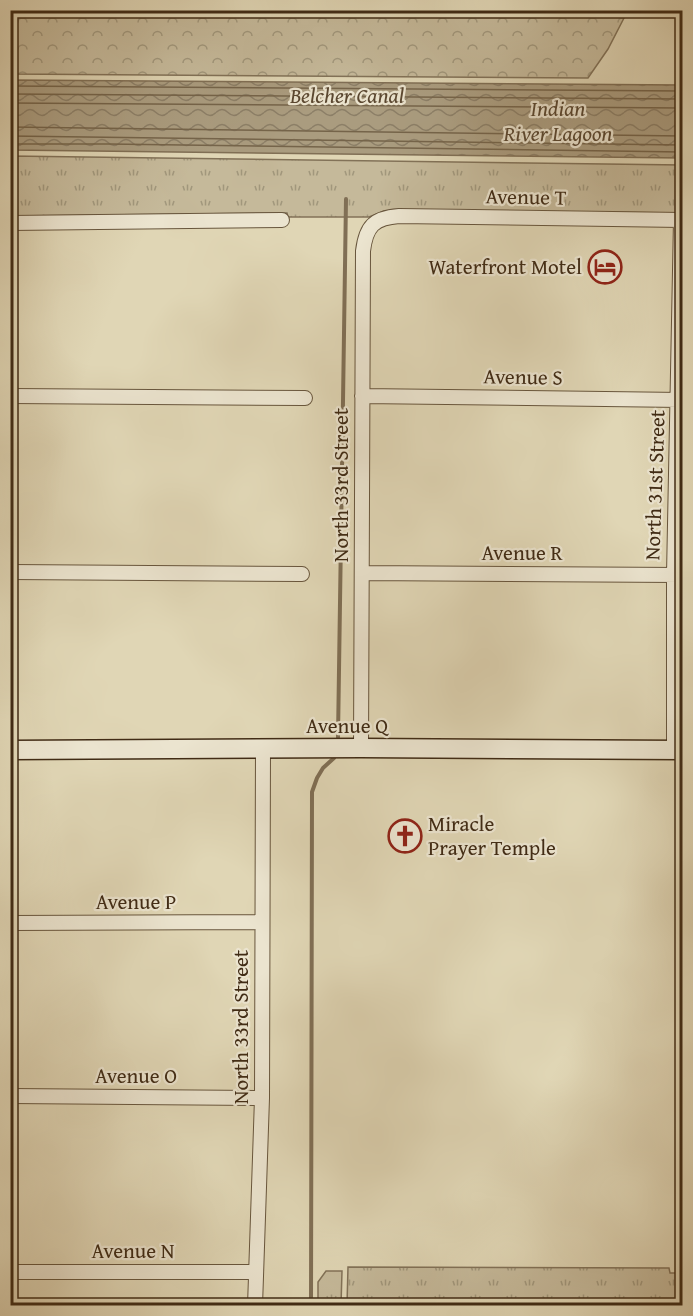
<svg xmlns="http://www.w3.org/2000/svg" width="693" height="1316" font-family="'Gentium Book Plus',serif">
  <defs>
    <pattern id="grass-tufts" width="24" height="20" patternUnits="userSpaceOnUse" patternTransform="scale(1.5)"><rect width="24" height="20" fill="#c5b99a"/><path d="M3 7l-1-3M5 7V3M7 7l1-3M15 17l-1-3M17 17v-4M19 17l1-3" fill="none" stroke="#a1977c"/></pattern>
    <pattern id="forest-crowns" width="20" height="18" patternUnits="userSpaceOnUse" patternTransform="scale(1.5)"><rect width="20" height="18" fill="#c5b99a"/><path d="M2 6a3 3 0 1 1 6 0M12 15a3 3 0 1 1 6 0" fill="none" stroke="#a1977c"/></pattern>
    <pattern id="water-waves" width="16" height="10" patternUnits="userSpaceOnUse" patternTransform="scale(1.5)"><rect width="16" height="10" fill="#aa9c7f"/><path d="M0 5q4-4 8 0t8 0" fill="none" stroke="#8c7f67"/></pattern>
  </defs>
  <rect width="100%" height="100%" fill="#e0d6b5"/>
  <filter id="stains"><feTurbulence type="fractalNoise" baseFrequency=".00333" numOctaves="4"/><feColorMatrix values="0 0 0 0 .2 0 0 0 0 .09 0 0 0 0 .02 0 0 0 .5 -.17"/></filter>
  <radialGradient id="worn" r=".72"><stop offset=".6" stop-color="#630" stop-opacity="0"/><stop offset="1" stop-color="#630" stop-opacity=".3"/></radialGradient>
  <path fill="url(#grass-tufts)" stroke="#827258" stroke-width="1.5" d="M10,156L682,165V213L399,210L384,211L369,217H288L287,213L11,216Z
    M348,1267L669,1268L670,1273H682V1305H347Z
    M326,1271H342L341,1305H318V1282Z"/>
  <path fill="url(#forest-crowns)" stroke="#827258" stroke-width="1.5" d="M607,11L625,16L608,49L588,78L11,74V11Z"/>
  <path fill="url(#water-waves)" stroke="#806f55" stroke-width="1.5" d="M11,80L682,85V158L11,150Z"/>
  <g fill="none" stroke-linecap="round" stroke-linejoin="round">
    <path stroke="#75644a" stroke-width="1.5" d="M10,86L682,91
      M10,94L682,99
      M10,103L682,108
      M10,127L682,136
      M10,136L682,145
      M10,144H109L682,152"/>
    <path stroke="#806f55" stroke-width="4" d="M338,738L346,199
      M311,1306L312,792L317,778L323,768L334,758"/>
    <g stroke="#68563d" stroke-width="16">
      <path id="street" d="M10,223L282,220
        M10,396L305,398
        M362,396L682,400
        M10,572L302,574
        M362,573L680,575
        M361,748L363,251C366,226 374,218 399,216L682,220
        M674,750V575L681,220
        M10,923L262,922
        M10,1096L262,1098
        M10,1272H255
        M255,1306L262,1098L263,748"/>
    </g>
    <g stroke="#402b15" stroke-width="21">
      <path id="secondary" d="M10,750L361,748L682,750"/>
    </g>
    <use href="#street" stroke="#ebe4cf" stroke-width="14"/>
    <use href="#secondary" stroke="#ebe4cf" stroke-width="18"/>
  </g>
  <defs>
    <g id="hotel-ring" transform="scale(1.725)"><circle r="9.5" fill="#ebe4cf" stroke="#8f2418" stroke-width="1.5"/><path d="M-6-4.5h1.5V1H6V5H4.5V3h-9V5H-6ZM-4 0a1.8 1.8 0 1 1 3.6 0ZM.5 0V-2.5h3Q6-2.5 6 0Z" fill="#8f2418"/></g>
    <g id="church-ring" transform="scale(1.725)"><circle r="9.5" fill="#ebe4cf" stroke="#8f2418" stroke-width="1.5"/><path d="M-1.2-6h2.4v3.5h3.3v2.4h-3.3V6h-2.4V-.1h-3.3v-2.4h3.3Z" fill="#8f2418"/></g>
  </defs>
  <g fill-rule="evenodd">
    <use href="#hotel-ring" x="605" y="267"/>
    <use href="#church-ring" x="405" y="836"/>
  </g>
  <g text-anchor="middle" stroke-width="4.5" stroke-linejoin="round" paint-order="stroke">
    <g font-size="21" fill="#402b15" stroke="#ebe4cf">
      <text transform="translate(526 197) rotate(1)" y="7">Avenue T</text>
      <text transform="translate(523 377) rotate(1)" y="7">Avenue S</text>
      <text transform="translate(341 485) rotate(-90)" y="7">North 33rd Street</text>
      <text transform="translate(655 485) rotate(-88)" y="7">North 31st Street</text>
      <text x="522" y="560">Avenue R</text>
      <text x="347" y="733">Avenue Q</text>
      <text x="136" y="909">Avenue P</text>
      <text transform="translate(241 1027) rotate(-90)" y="7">North 33rd Street</text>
      <text x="136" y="1083">Avenue O</text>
      <text x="133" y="1258">Avenue N</text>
    </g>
    <g font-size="21" fill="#402b15" stroke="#ebe4cf" text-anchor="end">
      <text x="582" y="274">Waterfront Motel</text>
      <text x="428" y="831" text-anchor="start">Miracle<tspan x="428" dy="24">Prayer Temple</tspan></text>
    </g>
    <g font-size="22" font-style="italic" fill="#5a4730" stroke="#ebe4cf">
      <text x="347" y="103">Belcher Canal</text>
      <text x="558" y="116">Indian<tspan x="558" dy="25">River Lagoon</tspan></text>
    </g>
  </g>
  <rect width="693" height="1316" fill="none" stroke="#e0d6b5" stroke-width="36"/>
  <rect x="12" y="12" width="669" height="1292" fill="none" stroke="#402b15" stroke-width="3"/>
  <rect x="18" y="18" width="657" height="1280" fill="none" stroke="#402b15" stroke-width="1.5"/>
  <rect width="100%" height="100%" filter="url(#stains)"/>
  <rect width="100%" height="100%" fill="url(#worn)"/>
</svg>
